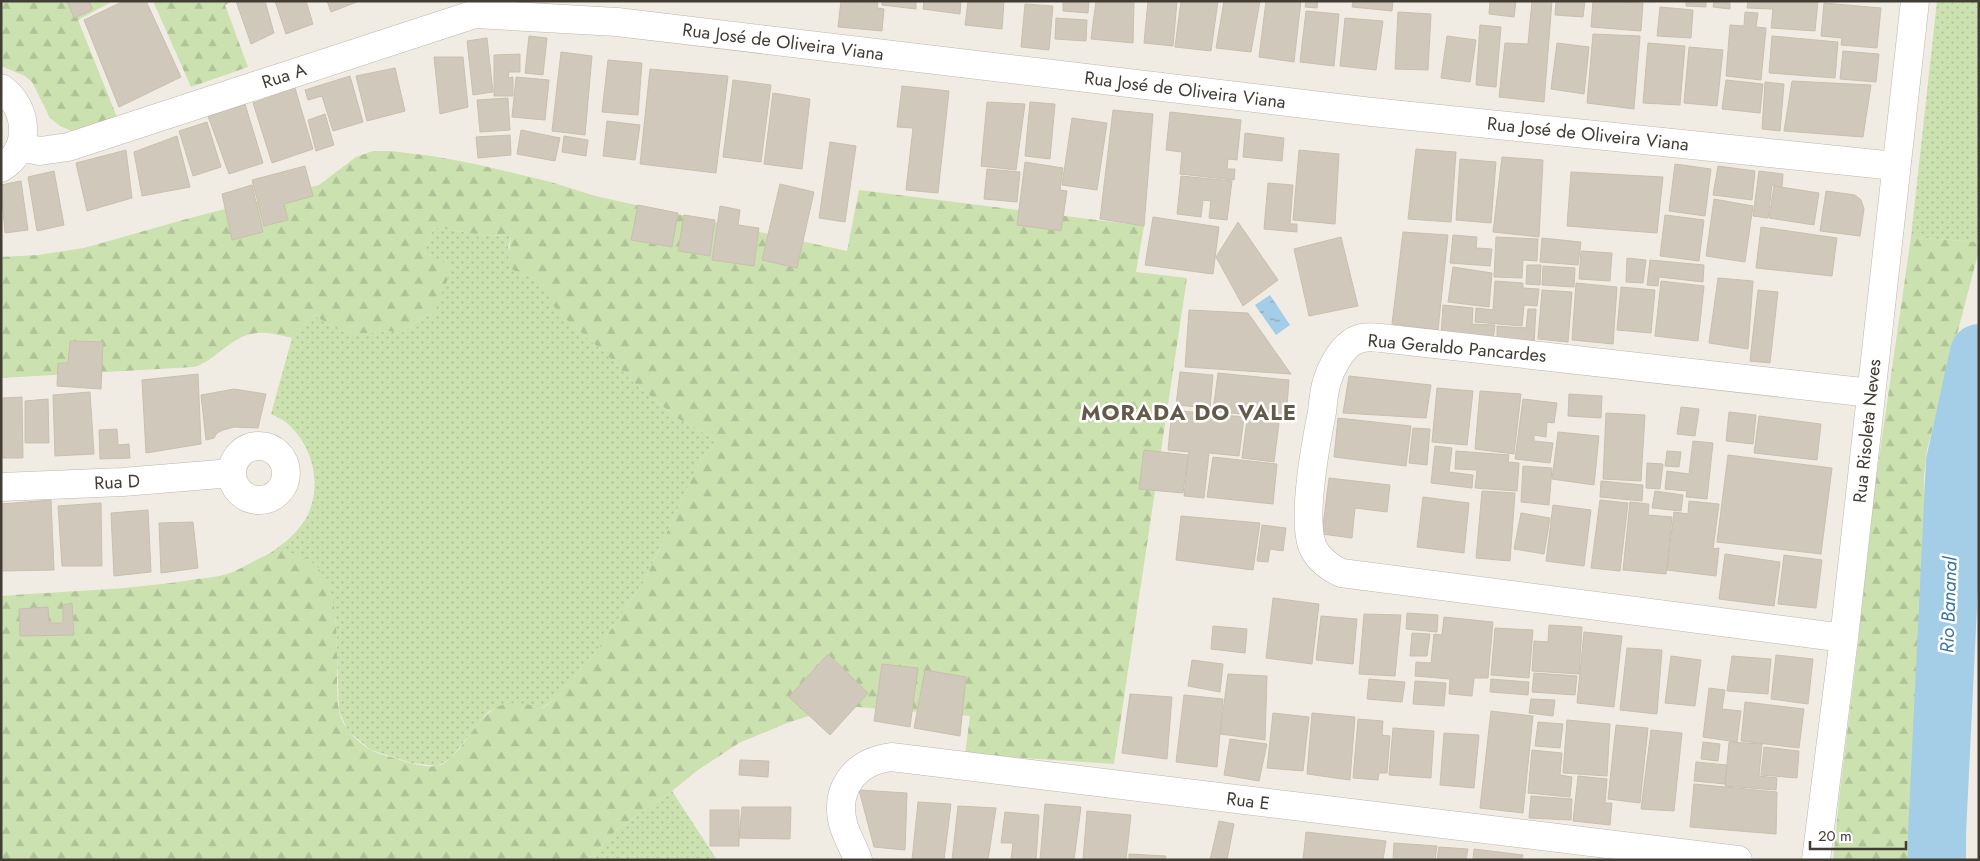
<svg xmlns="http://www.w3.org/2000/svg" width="1980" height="861" font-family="Jost,sans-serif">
  <defs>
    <pattern id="green-dots" width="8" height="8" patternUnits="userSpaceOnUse" patternTransform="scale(1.25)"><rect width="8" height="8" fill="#cbe1af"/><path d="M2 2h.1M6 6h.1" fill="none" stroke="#b0c297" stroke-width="1.8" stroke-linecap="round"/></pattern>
    <pattern id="forest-firs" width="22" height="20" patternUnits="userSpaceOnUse" patternTransform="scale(1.25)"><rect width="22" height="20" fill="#cbe1af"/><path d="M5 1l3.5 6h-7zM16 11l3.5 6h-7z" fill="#b0c297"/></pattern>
    <pattern id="water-ripples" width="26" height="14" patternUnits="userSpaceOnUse" patternTransform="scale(1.25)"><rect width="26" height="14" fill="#a4cde8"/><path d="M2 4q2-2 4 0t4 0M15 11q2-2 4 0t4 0" fill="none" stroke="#87a8bd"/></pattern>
  </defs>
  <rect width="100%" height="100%" fill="#f0ece4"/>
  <path fill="url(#green-dots)" d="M1937,1H1979V242L1911,237Z
    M434,227L481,235L511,236L508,248L521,275L533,277L543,284L560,314L605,353L632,381L677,418L716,440L697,467L645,580L595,653L558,696L542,708L523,704H505L488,712L450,759L437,766L412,763L371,750L348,731L339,711L336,622L330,594L307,559L286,552L265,556C280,547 293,537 303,523C324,492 315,448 288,424C284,420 277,417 271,414L292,338L314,315L334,328L345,332L356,334L389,331L401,333L423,317L434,314L441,262L433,256L424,254Z
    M672,791L717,860H588L616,830Z"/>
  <path fill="url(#forest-firs)" d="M1,1H113L78,20L117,117L74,132L60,126L50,118L32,82L25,76L1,66Z
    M153,1H233L225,5L248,67L191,87Z
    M373,151H390L432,156L475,164L551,182L595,196L847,251L859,190L1144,226L1136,272L1187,278L1114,764L965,754L970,716L857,707L828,710L787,723L739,743L698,770L672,791L616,830L588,860H1V596C66,591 133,590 197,579C207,578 217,577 227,574C246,568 266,550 287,552C355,561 331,665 339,710C341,726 357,742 371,750C380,755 393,757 403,761C412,763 427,768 436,766C460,763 475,712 505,704C517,701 531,705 543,708L558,696L595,653L645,580L697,467L716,440L677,418L632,381L605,353L560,314L552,304L543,284L533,277L521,275L512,269L508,260L511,236L481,235L434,227L424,254L433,256L452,268L434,314L423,317L401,333L389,331L356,334L345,332L334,328L314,315L292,338C282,336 269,332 258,333C232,334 217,360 194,367L1,378V257L38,255L84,248L190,218L319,185L356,157Z
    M1911,237L1979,242V250L1927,450L1924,476L1929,650L1934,758V860H1833L1840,790L1855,670L1876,479Z"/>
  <path fill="url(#water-ripples)" d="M1270,295L1290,325L1276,335L1255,305Z"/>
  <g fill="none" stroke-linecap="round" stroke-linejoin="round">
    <path stroke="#a4cde8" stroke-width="58" d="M1937,860V834L1955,462L1979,353"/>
  </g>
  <path fill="#d0c8ba" stroke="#cabfae" d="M67,1H89L92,10L74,18Z
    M124,1H146L181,77L119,107L84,20Z
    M236,1H265L274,33L251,44Z
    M275,1H306L313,24L286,34Z
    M327,1H356L357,2L331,12Z
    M841,1L878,3L877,8L884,9L882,31L838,27Z
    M882,1H916V9L882,5Z
    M924,1H961L960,14L923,9Z
    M968,1H1004L1002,29L965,25Z
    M1063,1H1089L1088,13L1063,11Z
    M1096,1H1134L1133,43L1091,39Z
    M1148,1H1177L1173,46L1144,43Z
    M1181,1H1218L1211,51L1175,47Z
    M1224,1H1260L1251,52L1216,48Z
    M1266,1H1301L1294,62L1259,57Z
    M1306,1H1318L1317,8L1305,7Z
    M1353,1H1393L1392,11L1352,7Z
    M1490,1H1516L1514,17L1489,14Z
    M1532,1H1552L1544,102L1499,97L1505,43L1528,44Z
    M1556,1H1585L1583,17L1555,15Z
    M1593,1L1643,3L1641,31L1591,27Z
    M1686,1H1706V7L1686,6Z
    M1714,1H1730V9L1713,7Z
    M1748,1H1818L1815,31L1771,28L1773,9L1747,8Z
    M1824,3L1881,8L1877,48L1841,45L1842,38L1821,36Z
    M1025,4L1053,6L1049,50L1021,47Z
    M1660,7L1693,10L1691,38L1657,36Z
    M1306,11L1339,14L1334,66L1300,62Z
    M1398,12L1431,14L1428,70L1395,69Z
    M1745,12L1758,13L1756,27L1766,28L1761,80L1726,76L1730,25L1744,26Z
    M1056,18L1087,20L1086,41L1055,39Z
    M1345,18L1383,21L1376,70L1340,66Z
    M1480,25L1501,27L1496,87L1476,85Z
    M1593,34L1640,36L1634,109L1587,103Z
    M529,36L547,38L543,75L525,73Z
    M1447,36L1476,40L1470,82L1441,78Z
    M1772,36L1838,42L1835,78L1769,73Z
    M487,38L493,92L473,95L467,41Z
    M1557,43L1589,47L1584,94L1551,89Z
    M1648,43L1685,46L1680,105L1643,103Z
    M1689,47L1723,50L1717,106L1684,103Z
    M1843,51L1879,54L1876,82L1840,79Z
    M561,52L592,56L585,135L552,131Z
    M520,54V72H509L508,78L513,77V96H494V55Z
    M434,57H463L468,107L440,114Z
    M608,60L642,63L638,115L602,112Z
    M395,68L405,111L367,121L356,76Z
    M650,69L728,76L716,173L640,164Z
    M350,76L363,122L333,131L322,96L308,100L305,90Z
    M516,77L549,80L545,120L512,117Z
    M733,80L771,85L761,162L723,157Z
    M1726,80L1763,84L1760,113L1722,109Z
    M1792,81L1871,85L1863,137L1784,131Z
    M1765,82L1784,84L1780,131L1762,129Z
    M902,86L949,91L938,193L906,190L913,128L897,127Z
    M295,88L313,149L272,163L253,103Z
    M773,93L810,99L802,169L764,164Z
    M508,98L510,130L480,132L477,100Z
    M987,102L1025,104L1016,170L981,166Z
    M1030,102L1055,104L1050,159L1025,156Z
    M245,104L263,163L229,174L208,116Z
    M1113,110L1153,114L1144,226L1100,219Z
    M1170,112L1241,120L1237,160L1228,159L1227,169H1235L1234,180L1180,174L1182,152L1166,150Z
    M325,114L334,145L316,151L308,120Z
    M1072,118L1107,123L1097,190L1062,185Z
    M607,121L640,125L635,160L603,156Z
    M207,122L221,167L193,176L179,131Z
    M521,130L560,138L555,161L517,154Z
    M1245,133L1284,138L1282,161L1243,157Z
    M510,135L511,155L478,158L476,137Z
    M177,136L190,187L142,196L134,152Z
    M564,136L588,140L586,156L562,152Z
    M830,142L856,146L845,222L819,218Z
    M1416,149L1456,152L1451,222L1408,219Z
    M126,150L132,198L87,211L76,163Z
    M1299,150L1339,154L1335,224L1293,220Z
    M1502,157L1543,160L1539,237L1493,232Z
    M1460,159L1496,162L1491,223L1456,220Z
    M1025,162L1063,168L1060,190L1067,191L1061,231L1017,225Z
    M1675,164L1711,169L1705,216L1669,211Z
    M305,166L313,196L284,204L288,220L264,226L252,180Z
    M1718,166L1755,171L1752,200L1713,195Z
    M987,169L1020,172L1017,202L984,199Z
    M54,171L64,225L37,231L28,177Z
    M1759,171L1783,174L1782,187L1772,185L1768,218L1753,216Z
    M1571,172L1663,177L1657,233L1567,226Z
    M1181,176L1232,181L1227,220L1209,218L1211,201L1203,200L1201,217L1177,214Z
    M21,181L28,230L5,233L1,185Z
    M1268,183L1293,185L1290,224H1297V232L1264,229Z
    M780,184L814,192L797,268L762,260Z
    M252,185L263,232L232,240L222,194Z
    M1774,186L1819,193L1814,225L1769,218Z
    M1826,191L1855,195L1861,200L1864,209L1860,236L1820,231Z
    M1714,199L1753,206L1745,262L1706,256Z
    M638,205L678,213L672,247L631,240Z
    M720,206L740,210L738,225L759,228L754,266L712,260Z
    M684,215L715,220L710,256L678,251Z
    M1665,215L1704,220L1699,261L1660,256Z
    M1153,217L1219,227L1213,274L1145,265Z
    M1238,222L1278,280L1243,306L1216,257Z
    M1761,227L1837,238L1832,276L1756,268Z
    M1403,232L1448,235L1438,330L1392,324Z
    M1453,235L1477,237L1476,248L1492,249L1490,266L1450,263Z
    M1341,237L1358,306L1309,316L1294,249Z
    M1496,237L1538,239L1537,261L1523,260L1522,278L1494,277Z
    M1542,238L1581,242L1578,265L1540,262Z
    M1581,251L1612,253L1610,281L1579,279Z
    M1627,258L1646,260L1643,283L1626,282Z
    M1650,260L1704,265L1703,282L1659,277L1658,286L1647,285Z
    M1527,265H1541L1540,285L1526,284Z
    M1543,266L1575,268L1574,287L1542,285Z
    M1453,267L1492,273L1489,307L1448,302Z
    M1718,278L1753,281L1748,349L1709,343Z
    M1495,281L1523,283V288L1539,289L1537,306L1524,305L1522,326L1475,322L1476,308L1493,310Z
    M1661,281L1704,286L1698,341L1655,336Z
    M1576,283L1617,287L1613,344L1572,340Z
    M1621,287L1655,290L1651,333L1617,330Z
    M1542,290L1572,292L1568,342L1538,339Z
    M1758,290L1778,292L1770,363L1750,361Z
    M1443,305L1473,308L1472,324L1495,325L1493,341L1441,336Z
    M1528,309H1536L1534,344L1497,341V326L1526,328Z
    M1189,310L1248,313L1291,374L1185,367Z
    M70,341L103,342L101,389L57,386L58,363H68Z
    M1180,372L1213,375L1210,408L1176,405Z
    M1218,373L1289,380L1286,419L1213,411Z
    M198,374L201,444L146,453L142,380Z
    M1349,376L1431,385L1426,418L1343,413Z
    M1437,388L1473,391L1467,445L1432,442Z
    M234,389L266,394L258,428L234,427L223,430L217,433L214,438L206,440L201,395Z
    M1480,391L1521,394L1514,454L1475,449Z
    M90,392L94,454L55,456L53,395Z
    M1569,394L1602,396L1601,418L1568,416Z
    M22,397L23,458H2V398Z
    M48,399L49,443H25V401Z
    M1523,399L1557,403L1554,423L1547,422L1546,437L1534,435V441L1553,443L1550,463L1515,459Z
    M1681,407L1699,409L1695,436L1677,434Z
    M1172,410L1244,417L1239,456L1209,453L1204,498L1184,496L1189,452L1168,450Z
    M1729,412L1756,415L1753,444L1726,441Z
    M1606,413L1645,415L1641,481L1603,479Z
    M1759,416L1821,424L1817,460L1754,453Z
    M1338,418L1411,426L1406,466L1334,457Z
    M1247,419L1279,423L1274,462L1242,458Z
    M1413,428L1430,429L1427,465L1409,463Z
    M117,429L118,445L129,444L130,458L100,459L99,430Z
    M1558,432L1599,436L1594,485L1552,479Z
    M1693,441L1713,443L1707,499L1686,497L1687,491L1665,489L1667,471L1689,474Z
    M1435,446L1452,448L1449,472L1473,475L1472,488L1431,483Z
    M1144,450L1188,455L1183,493L1139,489Z
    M1456,451L1509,455L1508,462L1519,463L1517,491L1475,488L1477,470L1455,469Z
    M1667,451L1681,452L1679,467L1665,466Z
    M1728,455L1832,468L1821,554L1717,542Z
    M1213,457L1277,464L1273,504L1207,497Z
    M1647,463L1663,464L1660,489L1646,488Z
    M1523,466L1552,468L1549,505L1521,502Z
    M1329,478L1390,485L1387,512L1355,508L1352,538L1322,534Z
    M1601,481L1643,485L1642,501L1600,497Z
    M1482,491L1515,493L1510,561L1476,558Z
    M1655,491L1683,495L1681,511L1652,508Z
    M1423,497L1469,503L1464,553L1417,547Z
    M51,500L54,570L1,571V504Z
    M1600,500L1628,503L1620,571L1591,568Z
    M1689,501L1719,504L1713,549L1719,548L1716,576L1667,570L1674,512L1688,514Z
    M1630,502L1649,504L1648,515L1672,517L1666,574L1623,570Z
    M101,503L102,566H62L58,506Z
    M1553,505L1591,510L1584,566L1546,561Z
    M148,510L151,572L114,576L111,513Z
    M1521,513L1550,518L1544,554L1514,549Z
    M1181,516L1260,523L1253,570L1176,560Z
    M193,522L198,568L161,573L159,523Z
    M1262,525L1286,528L1283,551L1270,549L1268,562L1257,561Z
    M1725,554L1780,562L1774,606L1719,599Z
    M1784,555L1822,560L1816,608L1778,604Z
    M1273,598L1319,604L1312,664L1266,658Z
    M72,603L74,635L20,636L19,609L48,607L49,623H63V605Z
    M1407,613L1438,615L1437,632L1406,629Z
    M1364,614L1401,615L1395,676L1359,674Z
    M1321,616L1357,619L1353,664L1316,660Z
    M1444,617L1493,622L1488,678H1474L1472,696L1449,694L1450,679L1415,676L1416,662L1431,663L1434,634L1442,635Z
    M1549,625L1582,627L1579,674L1532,671L1534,641L1548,642Z
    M1213,626L1247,629L1245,653L1211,649Z
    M1495,628L1533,630L1529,678L1491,675Z
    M1584,632L1622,636L1614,707L1577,703Z
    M1412,633L1430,634L1427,656H1410Z
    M1627,648L1662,650L1657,714L1620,710Z
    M828,654L868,693L830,735L789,697Z
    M1776,655L1813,659L1808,704L1771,699Z
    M1671,656L1701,660L1695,706L1665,703Z
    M1732,656L1771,659L1768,694L1727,691Z
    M1192,660L1223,664L1220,692L1188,686Z
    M882,664L918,668L910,727L874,721Z
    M925,670L966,677L960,736L914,728Z
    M1534,673L1577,676L1575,695L1532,692Z
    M1228,674L1267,676L1265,740L1220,734Z
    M1369,679L1405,682L1402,702L1367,699Z
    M1491,679L1529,682L1528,695L1490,692Z
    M1415,681L1446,683L1444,706L1413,704Z
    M1709,688L1725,690L1722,709L1741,711L1737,742L1703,737Z
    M1130,694L1172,697L1167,759L1122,753Z
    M1184,695L1223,699L1217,767L1176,762Z
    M1531,699L1555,700L1553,716L1529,713Z
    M1745,702L1804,709L1799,748L1741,741Z
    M1491,711L1533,716L1523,813L1480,808Z
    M1273,713L1309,717L1303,771L1267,768Z
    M1312,713L1355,717L1350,780L1307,774Z
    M1358,719L1383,721L1382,735L1390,736L1387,773H1379L1378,780L1353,778Z
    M1567,720L1610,724L1607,776L1563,773Z
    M1538,722L1563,724L1560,748L1535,746Z
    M1616,725L1648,728L1640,803L1608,799Z
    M1393,728L1434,731L1431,778L1389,775Z
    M1651,730L1682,733L1674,811L1641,809Z
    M1444,733L1479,735L1474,788L1440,785Z
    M1230,739L1267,744L1259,781L1224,775Z
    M1703,742L1720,744L1718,761L1701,759Z
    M1729,742L1762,744L1759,776L1777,778L1776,790L1725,786Z
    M1764,747L1799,751L1797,778L1761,775Z
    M1532,750L1562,753L1560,775L1572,777L1570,797L1528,793Z
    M740,760L769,761L768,777L739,775Z
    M1696,762L1727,765L1725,784L1694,781Z
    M1578,776L1607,779L1605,803H1612L1610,825L1573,821Z
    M1694,784L1777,792L1776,834L1690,827Z
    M859,790L907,793L905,850L874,847Z
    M1531,796L1572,799L1571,820L1529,818Z
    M918,802L951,804L944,860H912Z
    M1045,804L1081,807L1074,860H1040Z
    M958,806L996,808L988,860H952Z
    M742,807H791L790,839L739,838Z
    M710,810H739V846H710Z
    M1087,811L1131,815L1126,860H1083Z
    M1005,812L1039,815L1036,860H1011L1013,843H1001Z
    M1219,821L1234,824L1227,860H1210Z
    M1306,832L1386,841L1383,860H1303Z
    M1394,843L1437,846L1435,860H1393Z
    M1439,847L1468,849L1466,860H1437Z
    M1474,849L1523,855L1522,860H1473Z
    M1129,854L1166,856L1165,860H1129Z"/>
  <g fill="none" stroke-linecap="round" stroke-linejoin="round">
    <g stroke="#bdb6aa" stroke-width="29">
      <path id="minor" d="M475,14L617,22L1372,112L1895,166
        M1,88C29,108 32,150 1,168
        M20,147L40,151L68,147L475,14L491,5
        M232 473a27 27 0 1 1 54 0a27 27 0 1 1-54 0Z
        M1,487L123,482L232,473
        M1844,638L1341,573C1329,567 1317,559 1312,545C1302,517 1316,442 1322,412C1323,402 1324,391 1327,381C1331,368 1340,351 1351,343C1361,336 1370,337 1381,338L1871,393
        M858,860C854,849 848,838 844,827C833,790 854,762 891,757L1738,860
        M1816,860L1844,638L1915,1"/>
    </g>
    <use href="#minor" stroke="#fff" stroke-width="28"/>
  </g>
  <g text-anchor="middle" stroke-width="5" stroke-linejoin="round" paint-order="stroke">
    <g font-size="18" fill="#413c34" stroke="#fff">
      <text transform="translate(783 42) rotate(7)" y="6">Rua José de Oliveira Viana</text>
      <text transform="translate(284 76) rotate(-18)" y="6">Rua A</text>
      <text transform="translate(1185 90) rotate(7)" y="6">Rua José de Oliveira Viana</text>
      <text transform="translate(1588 134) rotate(6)" y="6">Rua José de Oliveira Viana</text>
      <text transform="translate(1457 348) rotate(5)" y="6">Rua Geraldo Pancardes</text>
      <text transform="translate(1867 431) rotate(-84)" y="6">Rua Risoleta Neves</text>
      <text transform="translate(117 482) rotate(-3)" y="6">Rua D</text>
      <text transform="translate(1248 801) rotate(7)" y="6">Rua E</text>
    </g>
    <g font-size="19" font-style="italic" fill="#3876a2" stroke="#fff">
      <text transform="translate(1948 605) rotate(-88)" y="7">Rio Bananal</text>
    </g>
    <g font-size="22" font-weight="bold" letter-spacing="1" fill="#635a4c" stroke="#fff">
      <text x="1189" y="420">MORADA DO VALE</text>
    </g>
  </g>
  <rect width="1980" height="861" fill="none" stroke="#413c34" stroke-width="5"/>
  <path d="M1810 841v8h96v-8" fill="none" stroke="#413c34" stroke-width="2.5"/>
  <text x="1818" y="841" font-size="15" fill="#413c34" stroke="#ffffff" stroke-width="4" paint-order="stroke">20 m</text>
</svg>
